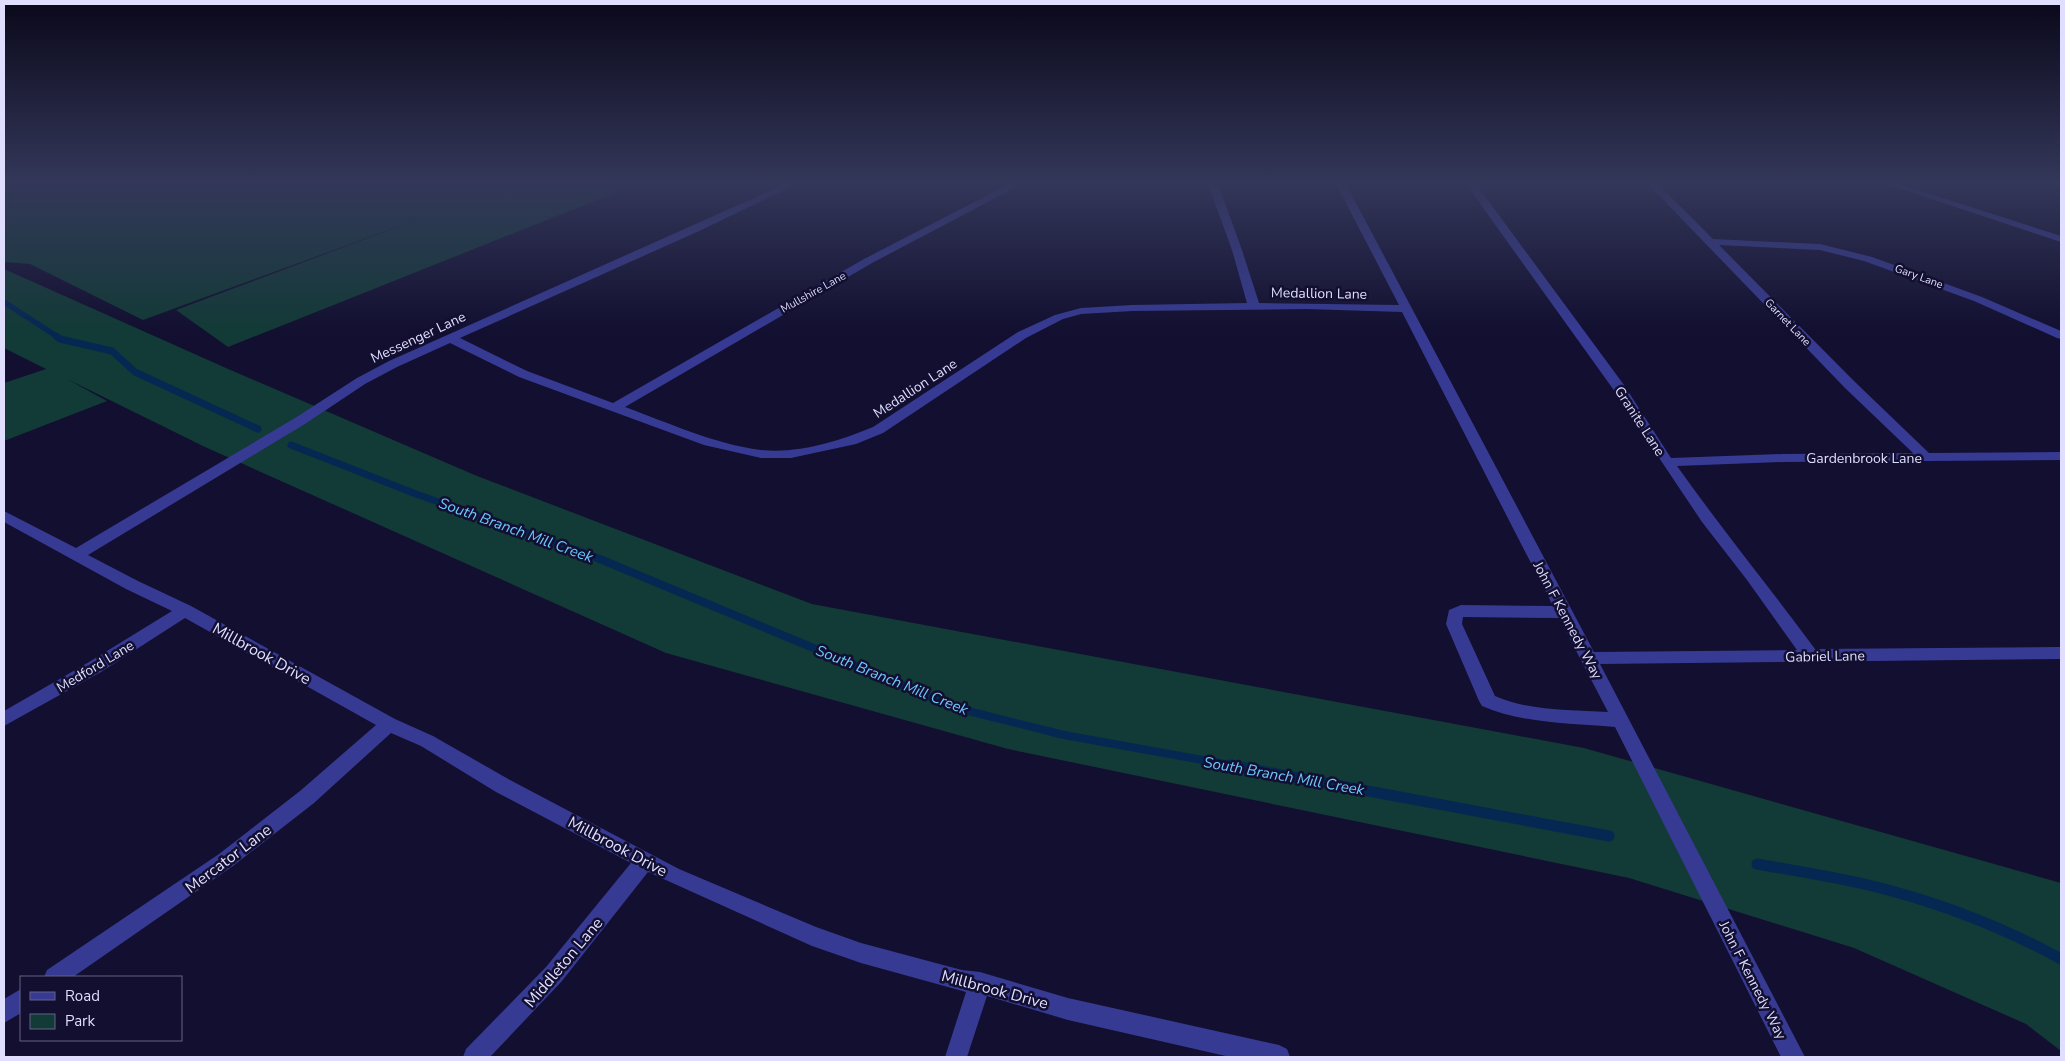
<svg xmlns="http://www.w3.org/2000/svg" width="2065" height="1061" font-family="'Nunito Sans',sans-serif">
  <rect width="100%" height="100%" fill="#120f30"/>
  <path fill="#123a36" d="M4,184H637L228,347L176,310L427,216L143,320L30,264L4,262Z
    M4,269L226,368L477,476L812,604L1584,748L2061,883V1051L2026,1024L1854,948L1629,878L1008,749L666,653L205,447L67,379L107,401L4,441V383L46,369L4,348Z"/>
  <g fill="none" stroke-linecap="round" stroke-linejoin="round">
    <path stroke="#052853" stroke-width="5.5" d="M4,302L58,337"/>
    <path stroke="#052853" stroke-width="7" d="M56,336L60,339L112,351L135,372L258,429
      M291,445L416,494L513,528"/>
    <path stroke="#052853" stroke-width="8" d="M510,527L595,557L960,709L1064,735L1236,766"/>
    <path stroke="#052853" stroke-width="11" d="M1229,765L1609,836
      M1757,864C1801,872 1845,878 1888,890C1948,906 2006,929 2061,959"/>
    <path fill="#363a93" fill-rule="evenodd" d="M785,184H797L697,232L460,338L527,371L613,403L864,259L1009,184H1020L1018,186L872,263L625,407C669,423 714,444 761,450C798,454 839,441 873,427L1018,332L1055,315L1081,308L1132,305L1247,303L1232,250L1208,184H1218L1242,250L1259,303L1399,305L1336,184H1346L1594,652L1797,650L1747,580L1702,522L1613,389L1466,184H1476L1624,385L1671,458L1783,454L1913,453L1845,388L1648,184H1658L1713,239L1820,244L1872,257L1982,297L2061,331V339L2057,338L1974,301L1864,261L1820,250L1719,245L1855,382L1929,453L2061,452V460L1783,462L1677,466C1721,528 1770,588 1815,649L2061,647V659L1600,664L1805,1057H1781L1615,727C1570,723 1524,724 1482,706L1479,701L1446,624L1449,610L1461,605L1553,606L1402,312L1306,309L1132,311L1081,314L1063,319L1026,338L883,433L856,444L791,458H761L704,445L519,377L450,343L397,367L365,384L305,424L88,555L138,581L191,606L395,719L433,736L510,780L679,869L816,927L861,943L962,970L980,972L1068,998L1279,1045L1287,1049L1290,1057H1230L1068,1020L987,996L967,1057H945L966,992L861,963L812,946L648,872L562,981L490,1057H463L466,1049L546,967L631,863L496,792L421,746L391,733L314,803L233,866L73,977H44L47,970L219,854L300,791L376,725L185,618L101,672L4,726V711L89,662L172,611L126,589L4,522V511L76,548L295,418L357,378L389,361ZM1463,617L1559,618L1608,712C1571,710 1529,711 1495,696L1462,624Z
      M1886,184H1899L2061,236V242Z
      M21,989V1013L4,1023V999Z"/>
  </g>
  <linearGradient id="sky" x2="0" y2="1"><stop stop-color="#0a081a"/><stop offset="0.55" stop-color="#333759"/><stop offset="1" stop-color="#333759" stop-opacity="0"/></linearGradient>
  <rect width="2065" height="332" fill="url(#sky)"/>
  <g text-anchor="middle" stroke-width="5" stroke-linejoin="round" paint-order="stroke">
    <g font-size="11" fill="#dfdeff" stroke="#120f30">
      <text transform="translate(1919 276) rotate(20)" y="4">Gary Lane</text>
      <text transform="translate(813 292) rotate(-29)" y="4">Mullshire Lane</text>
      <text transform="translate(1788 322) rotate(46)" y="4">Garnet Lane</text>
    </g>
    <g font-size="14" fill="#dfdeff" stroke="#120f30">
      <text transform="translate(1319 293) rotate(1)" y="5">Medallion Lane</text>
      <text transform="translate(418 337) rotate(-25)" y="5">Messenger Lane</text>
      <text transform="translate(915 388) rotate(-33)" y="5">Medallion Lane</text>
      <text transform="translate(1640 421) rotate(57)" y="5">Granite Lane</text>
      <text x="1864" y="463">Gardenbrook Lane</text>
      <text transform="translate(1568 620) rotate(62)" y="5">John F Kennedy Way</text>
      <text transform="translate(1825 656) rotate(-1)" y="5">Gabriel Lane</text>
      <text transform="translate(95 666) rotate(-31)" y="5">Medford Lane</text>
      <text transform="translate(1753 980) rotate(63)" y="5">John F Kennedy Way</text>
    </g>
    <g font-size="15" font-style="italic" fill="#6cc8ff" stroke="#120f30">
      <text transform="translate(516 530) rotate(20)" y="5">South Branch Mill Creek</text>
      <text transform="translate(892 680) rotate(22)" y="5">South Branch Mill Creek</text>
      <text transform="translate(1284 776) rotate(10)" y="5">South Branch Mill Creek</text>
    </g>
    <g font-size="16" fill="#dfdeff" stroke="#120f30">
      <text transform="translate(262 653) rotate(29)" y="6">Millbrook Drive</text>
      <text transform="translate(618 846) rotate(28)" y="6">Millbrook Drive</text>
      <text transform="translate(228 858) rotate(-37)" y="6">Mercator Lane</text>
      <text transform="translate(563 962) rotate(-50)" y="6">Middleton Lane</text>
      <text transform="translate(995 989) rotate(15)" y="6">Millbrook Drive</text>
    </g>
  </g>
  <rect width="2065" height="1061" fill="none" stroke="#dfdeff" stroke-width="10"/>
  <rect x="20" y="976" width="162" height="65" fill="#120f30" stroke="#646283"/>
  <rect x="30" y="992" width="25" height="8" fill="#363a93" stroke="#646283"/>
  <text x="65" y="1001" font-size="15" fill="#dfdeff">Road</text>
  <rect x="30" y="1014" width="25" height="15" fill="#123a36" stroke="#646283"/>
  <text x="65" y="1026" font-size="15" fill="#dfdeff">Park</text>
</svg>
